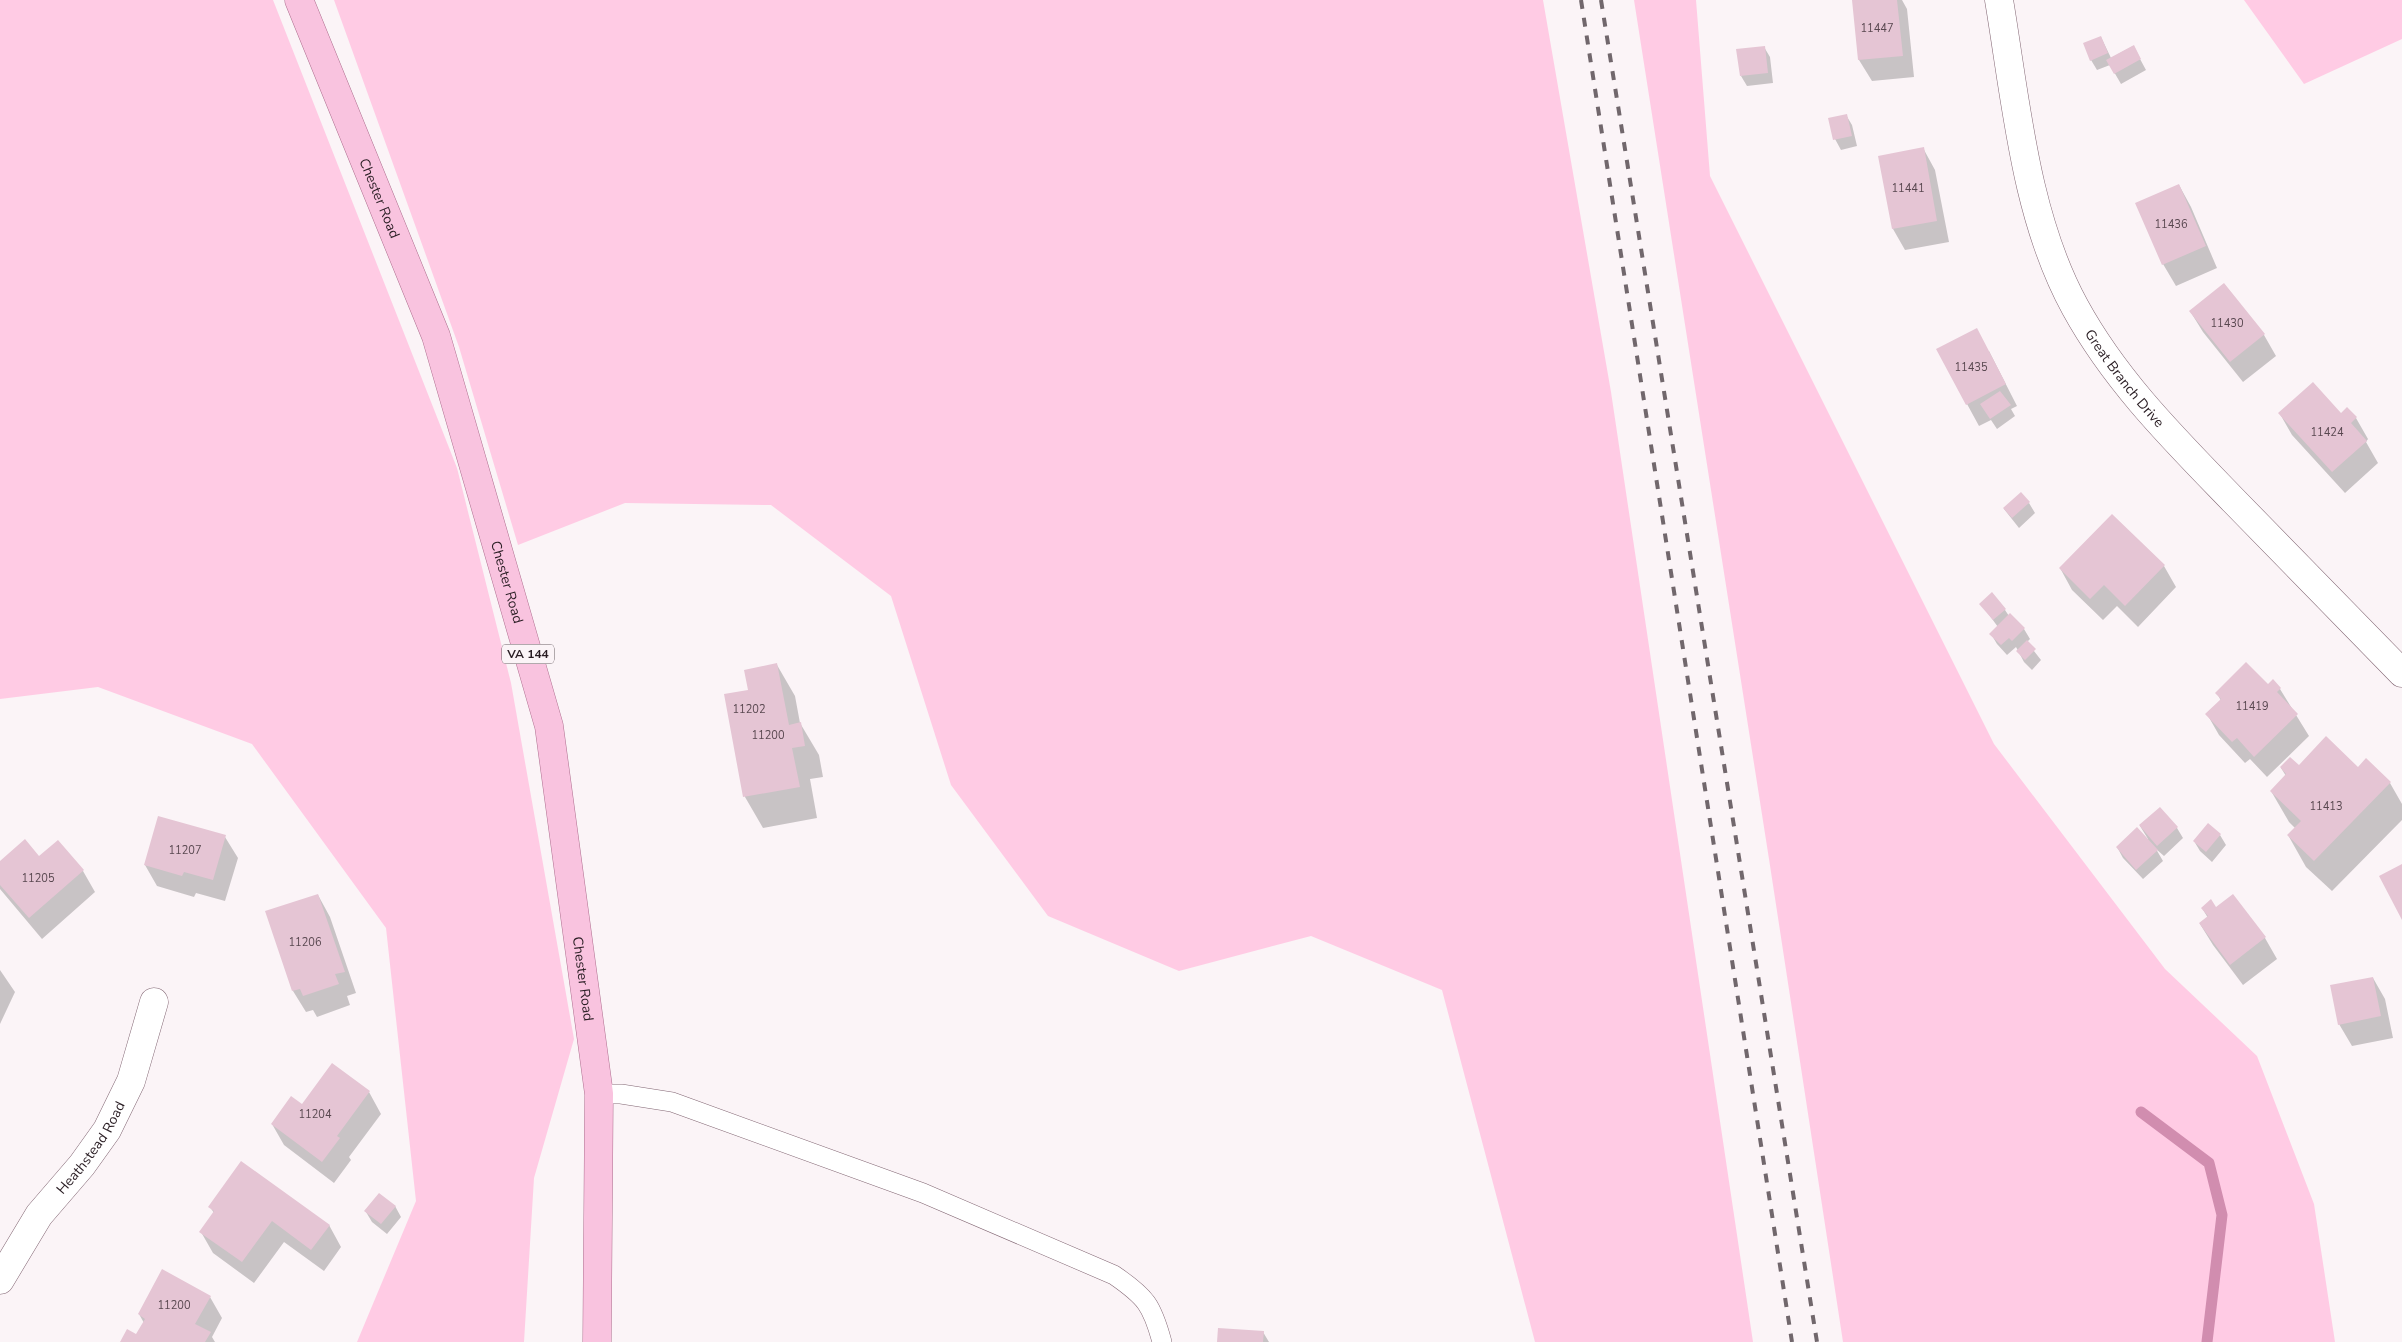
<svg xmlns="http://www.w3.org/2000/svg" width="2402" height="1342" font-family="'Nunito Sans',sans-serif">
  <rect width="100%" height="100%" fill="#fbf4f7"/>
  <path fill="#ffcbe4" d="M0,0H273L457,468L511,683L574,1039L534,1178L524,1342H357L416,1201L386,928L252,744L98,687L0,699Z
    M334,0H1543L1611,392L1753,1342H1535L1442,990L1311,936L1179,971L1048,916L951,785L891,596L771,505L625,503L518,545L459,347Z
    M1634,0H1696L1710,176L1994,744L2165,969L2257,1056L2314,1204L2335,1342H1843L1769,859Z
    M2244,0H2402V39L2304,84Z"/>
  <path fill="#0003" d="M1853,0H1902L1907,9L1914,77L1872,81L1859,60Z
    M2101,37L2111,58L2133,46L2146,70L2121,84L2110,65L2097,70L2091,60Z
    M1764,47L1770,57L1773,83L1747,86L1741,76Z
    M1846,115L1852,125L1857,146L1841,150L1835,139Z
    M1923,148L1935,170L1949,242L1905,250L1893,229Z
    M2179,185L2191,207L2217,268L2176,286L2163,264L2137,203Z
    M2224,284L2264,335L2276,356L2243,382L2203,332L2190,311Z
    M1989,351L2017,406L2011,409L2015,416L1997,429L1991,420L1979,426L1967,404Z
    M2280,414H2341L2356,418L2368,439L2366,442L2378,463L2345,493L2292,435Z
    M2029,503L2035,513L2019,528L2004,509Z
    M2164,566L2176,587L2138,627L2117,606L2103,620L2072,590L2060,568Z
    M1981,604L2005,610L2009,616L2024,629L2030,639L2027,642L2041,660L2032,670L2024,662L2016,647L2007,655L1997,644L1991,634L1998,627Z
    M777,665L795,696L800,723L819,755L823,777L810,779L817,818L763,828L745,797L725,695L749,691Z
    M2273,681L2280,689L2309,736L2267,777L2250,759L2245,763L2219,735L2207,714L2221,701L2217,693L2268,686Z
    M2299,767L2358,769L2390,783L2402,804V820L2332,891L2306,867L2288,835L2295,828L2289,822L2271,791L2286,776L2281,768Z
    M2160,809L2177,828L2183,838L2164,856L2156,849L2163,861L2143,879L2123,858L2117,847L2148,839L2140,826Z
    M2220,835L2226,845L2212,862L2200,851L2194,841Z
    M225,837L238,858L225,901L196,893L194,897L157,886L145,865Z
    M58,842L83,871L95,892L42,939L0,889V862L39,858Z
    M318,895L330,917L356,993L347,996L350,1005L317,1017L313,1010L306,1012L293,991L267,912Z
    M2202,908L2216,909L2265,938L2277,959L2243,985L2213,945L2200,924L2208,918Z
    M0,970L15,992L0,1024Z
    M2373,978L2385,999L2393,1038L2352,1046L2339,1024Z
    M369,1092L381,1114L349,1157L351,1160L334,1183L284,1145L272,1124L302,1106Z
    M395,1206L401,1217L387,1234L372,1222L366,1212Z
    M210,1207L329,1225L341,1247L324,1271L284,1242L254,1283L213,1253L201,1232L214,1213Z
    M210,1297L222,1318L212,1337L215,1342H121L137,1336L144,1323L139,1314Z
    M1263,1332L1269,1342H1218Z"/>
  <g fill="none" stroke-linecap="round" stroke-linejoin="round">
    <path stroke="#d18daf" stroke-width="11" d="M2141,1112L2209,1163L2222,1215L2207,1342"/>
  </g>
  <path fill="#e5c5d4" d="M1852,0H1897L1903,56L1858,60Z
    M2101,36L2108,53L2090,61L2083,43Z
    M2134,45L2141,59L2114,74L2106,60Z
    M1765,46L1768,73L1740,76L1736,49Z
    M1847,114L1852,136L1833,140L1828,118Z
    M1924,147L1937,221L1892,229L1878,156Z
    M2179,184L2206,246L2162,265L2135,203Z
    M2224,283L2265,334L2230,362L2189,311Z
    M1977,328L2006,384L1966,405L1936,349Z
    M2313,382L2341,413L2347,407L2357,417L2351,423L2367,441L2332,472L2278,413Z
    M2000,391L2011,405L1990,419L1980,404Z
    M2021,492L2030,502L2012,518L2003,508Z
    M2112,514L2165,565L2125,606L2104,585L2090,599L2059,568Z
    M1992,592L2006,609L1993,620L1979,604Z
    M2010,613L2025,628L2012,641L2009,638L2001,645L1989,634Z
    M2027,640L2036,649L2025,660L2016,651Z
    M2246,662L2268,684L2273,679L2281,688L2277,692L2298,714L2254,757L2237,738L2232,742L2205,714L2221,699L2215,693Z
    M777,663L789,725L801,722L805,746L792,748L800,787L743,797L724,694L748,690L744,670Z
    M2326,736L2358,767L2366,758L2391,782L2314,861L2287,835L2301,821L2270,791L2286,774L2280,767L2290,757L2299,765Z
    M2160,807L2178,827L2157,846L2139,825Z
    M158,816L226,835L213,880L184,872L182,876L144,865Z
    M2208,823L2221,834L2206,852L2193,841Z
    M2137,827L2158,850L2136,870L2116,847Z
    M25,839L39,856L58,840L84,870L29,918L0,885V861Z
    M2402,864V920L2379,876Z
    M318,894L345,972L335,974L339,984L303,996L300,989L292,991L265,911Z
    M2233,894L2266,937L2230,965L2199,923L2208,916L2201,908L2211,899L2216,907Z
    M2373,977L2381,1016L2338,1025L2330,985Z
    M332,1063L370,1091L337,1136L340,1138L322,1162L271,1124L291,1096L302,1104Z
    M241,1161L330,1225L311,1250L272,1221L242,1262L199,1232L214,1211L208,1207Z
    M379,1193L396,1206L381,1224L364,1211Z
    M162,1269L211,1296L195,1324L211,1332L205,1342H120L127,1329L136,1334L145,1319L138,1314Z
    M1218,1328L1264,1331L1263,1342H1217Z"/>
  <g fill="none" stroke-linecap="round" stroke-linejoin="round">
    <g stroke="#826673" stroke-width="20">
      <path id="service" d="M599,1094H621L672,1102L923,1193L1114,1275C1146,1297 1152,1305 1162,1342"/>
    </g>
    <g stroke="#826673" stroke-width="29">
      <g id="minor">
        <path id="s1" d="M1999,0C2016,101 2025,216 2075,307C2116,382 2175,440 2234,501C2290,558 2346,615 2402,673"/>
        <path id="s2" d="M0,1280L39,1215L82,1165L107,1130L131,1081L154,1002"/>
      </g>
    </g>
    <g stroke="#ae6f8f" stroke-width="29">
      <g id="primary">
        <path id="s3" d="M299,0L436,336L549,726L599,1094L597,1342"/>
      </g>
    </g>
    <use href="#service" stroke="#fff" stroke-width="19"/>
    <use href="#minor" stroke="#fff" stroke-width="28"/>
    <use href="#primary" stroke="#f9c3df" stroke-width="28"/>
    <path stroke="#71676c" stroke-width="4" stroke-dasharray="9 9" stroke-linecap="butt" d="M1581,0L1792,1342
      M1601,0L1817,1342"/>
  </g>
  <g text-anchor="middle" stroke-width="4.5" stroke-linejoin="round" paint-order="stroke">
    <g font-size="11" fill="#58474f">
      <text x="1877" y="32">11447</text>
      <text x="1908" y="192">11441</text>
      <text x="2171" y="228">11436</text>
      <text x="2227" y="327">11430</text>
      <text x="1971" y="371">11435</text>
      <text x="2327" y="436">11424</text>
      <text x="2252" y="710">11419</text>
      <text x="749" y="713">11202</text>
      <text x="768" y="739">11200</text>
      <text x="2326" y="810">11413</text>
      <text x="185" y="854">11207</text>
      <text x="38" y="882">11205</text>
      <text x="305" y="946">11206</text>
      <text x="315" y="1118">11204</text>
      <text x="174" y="1309">11200</text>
    </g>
    <rect fill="#fbf4f7" stroke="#685e63" stroke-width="1" x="502" y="644.5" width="52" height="19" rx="4"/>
    <g font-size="12" font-weight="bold" fill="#291d23">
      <text x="528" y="658">VA 144</text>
    </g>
    <g font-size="14" fill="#291d23" stroke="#fbf4f7">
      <text dy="5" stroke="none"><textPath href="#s3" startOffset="214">Chester Road</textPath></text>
      <text dy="5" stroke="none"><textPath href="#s1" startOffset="405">Great Branch Drive</textPath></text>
      <text dy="5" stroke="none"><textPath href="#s3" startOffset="619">Chester Road</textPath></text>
      <text dy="5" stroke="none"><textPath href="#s3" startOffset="1024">Chester Road</textPath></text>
      <text dy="5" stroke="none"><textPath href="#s2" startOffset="161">Heathstead Road</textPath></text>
    </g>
  </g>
</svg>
